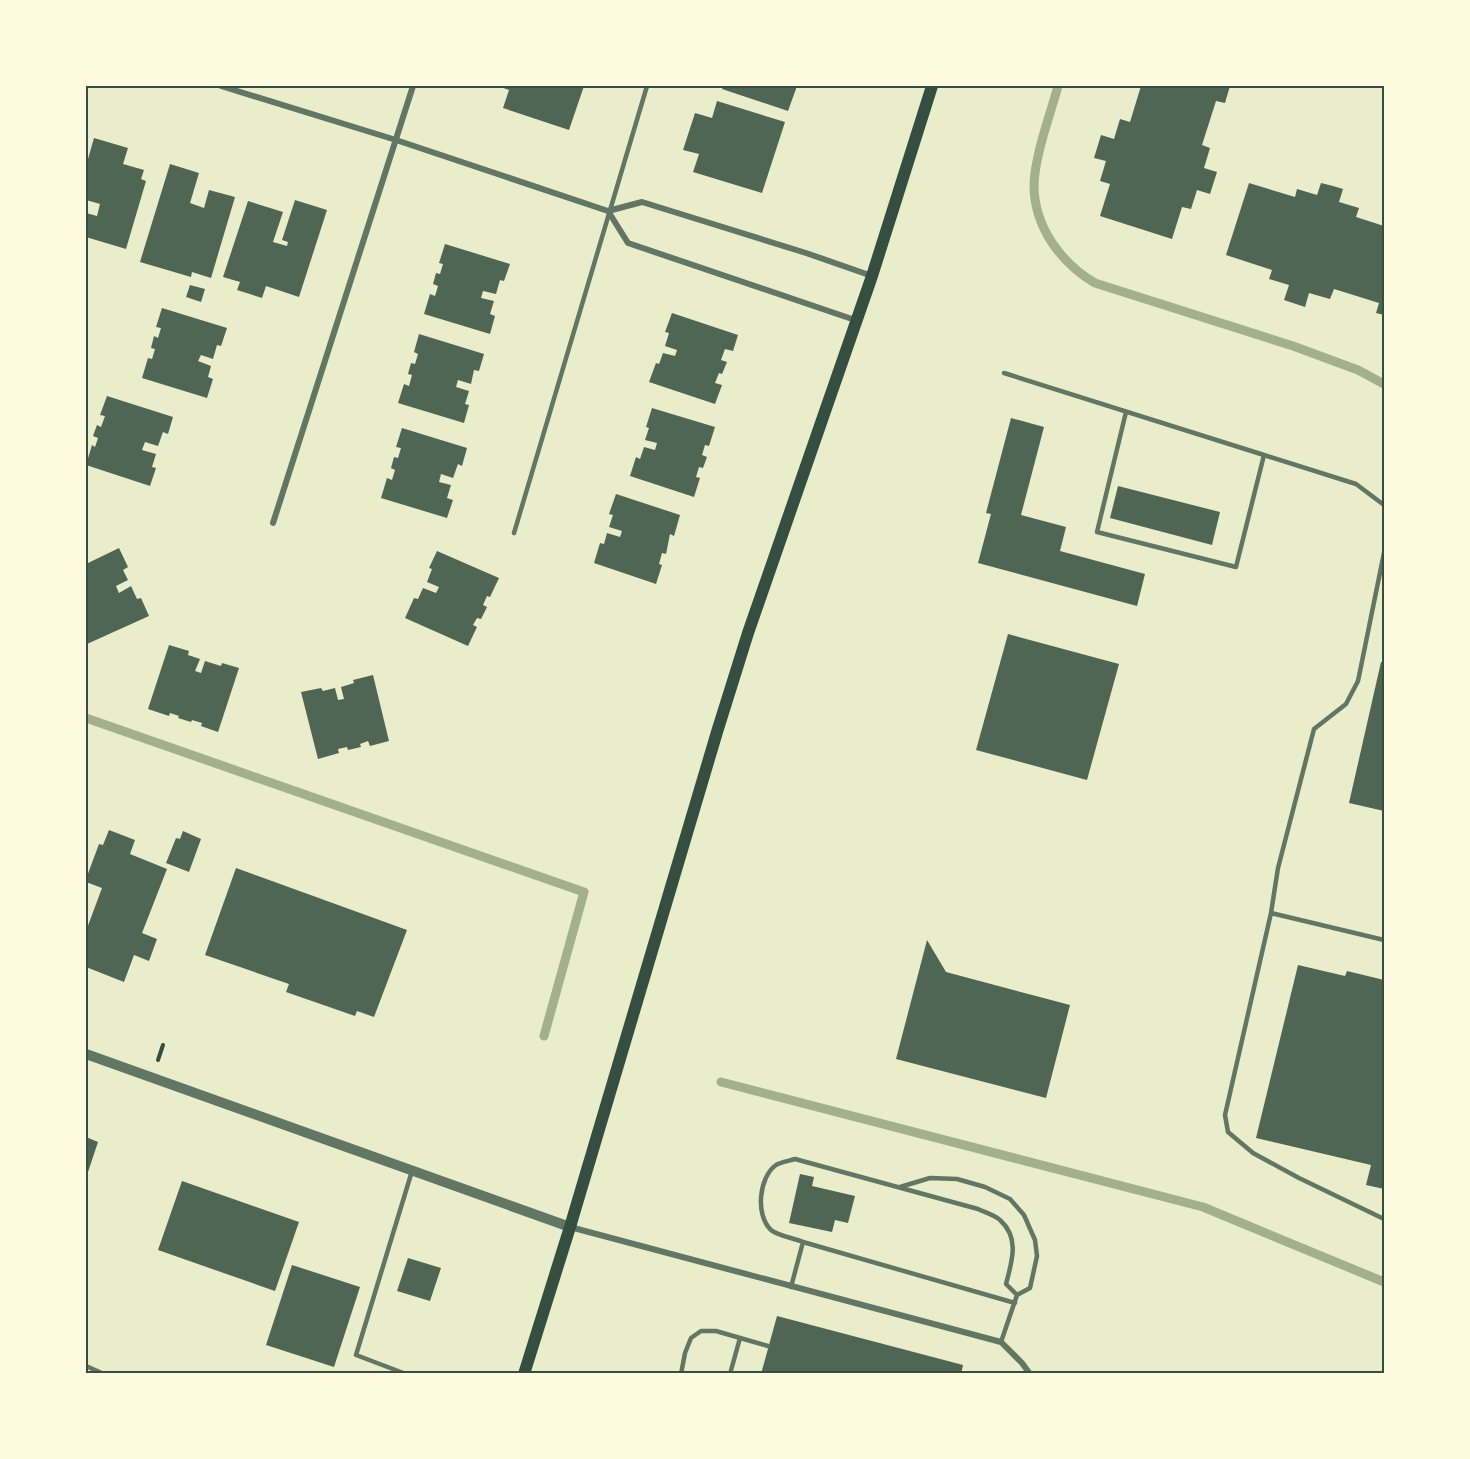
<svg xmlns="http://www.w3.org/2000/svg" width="1470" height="1459" font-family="Helvetica,sans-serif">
  <rect width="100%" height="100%" fill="#e9edc9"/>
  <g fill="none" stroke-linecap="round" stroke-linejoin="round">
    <path stroke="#a3b18a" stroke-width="9" d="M1058,86C1050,116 1035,154 1034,185C1034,227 1061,263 1095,283L1293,346L1358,370L1384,384
      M86,718L584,892L544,1036
      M721,1082L1203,1207L1384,1282"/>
  </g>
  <path fill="#4f6655" d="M498,86H584L569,130L503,108L509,90Z
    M723,86H797L788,111L722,89Z
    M1141,86H1230L1225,103L1216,101L1202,145L1210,148L1204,168L1217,172L1210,194L1197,190L1191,209L1182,207L1172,239L1100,216L1110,184L1100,181L1106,161L1094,158L1101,135L1114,139L1120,119L1130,122Z
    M717,101L785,122L762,193L693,172L699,154L683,150L695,113L712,118Z
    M94,138L128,148L123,164L144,170L141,179L146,181L126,249L86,237V213L97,216L100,204L86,200V166Z
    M170,164L199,173L190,203L204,208L209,190L235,197L211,278L192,272L191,277L140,262Z
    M1249,183L1295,197L1297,189L1317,195L1321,183L1333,186L1343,189L1339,202L1359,208L1356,217L1384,226V315L1376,313L1379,303L1334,289L1330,299L1309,293L1305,307L1284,300L1289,285L1269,279L1272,270L1226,255Z
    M295,200L327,210L299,297L266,286L262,298L237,290L240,282L223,277L248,201L283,212L273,242L287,246L288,242L282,240Z
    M445,244L510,264L504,281L500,280L496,294L483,291L481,298L494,301L490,314L495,316L490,334L424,314L430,294L435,296L438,286L433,284L436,273L440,274L443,264L439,263Z
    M190,285L205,289L201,302L186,297Z
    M162,308L227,328L221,346L217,345L213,359L201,355L198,361L211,366L208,377L213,379L207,398L142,378L148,358L152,359L155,349L151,348L154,336L158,338L161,328L156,327Z
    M672,313L738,335L733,351L725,349L721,360L727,362L722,374L719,373L715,383L722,385L715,404L649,382L656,363L659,364L663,353L675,356L677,350L665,346L669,333L665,332Z
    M419,334L484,354L479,371L474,370L471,384L458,380L456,387L469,391L465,404L469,405L464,423L398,403L404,384L409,386L412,375L408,374L411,363L415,364L418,354L414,352Z
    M107,396L173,417L168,434L163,432L158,446L145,442L142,450L156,454L152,467L156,468L150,486L86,465L92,445L95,447L98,438L93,436L97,425L101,427L105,416L100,415Z
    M652,408L715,427L709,446L705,445L702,455L707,457L703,468L699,467L696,477L700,478L694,497L630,476L636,457L640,459L644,447L655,450L657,443L645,440L649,428L646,427Z
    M1011,418L1044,427L1021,515L1066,527L1060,551L1145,574L1137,606L978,563L991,514L986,513Z
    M402,428L467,448L462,466L458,464L453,478L441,474L439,482L451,485L447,498L453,500L447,518L381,498L387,478L392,480L395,470L391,468L394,457L398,458L401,448L396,447Z
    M1118,486L1220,512L1212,545L1110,518Z
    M616,494L680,515L674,536L670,534L666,554L662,553L659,564L662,565L656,584L594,563L600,543L604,544L607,533L620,537L622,531L609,527L613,515L609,514Z
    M119,548L128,567L123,570L128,580L116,586L119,593L131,586L137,599L141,598L149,616L87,644L86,564Z
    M437,551L499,578L490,597L487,596L483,605L487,607L481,619L477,618L473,625L477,627L468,646L405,618L414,598L418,599L423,588L436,593L439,587L427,582L432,569L429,568Z
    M1008,634L1119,664L1087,780L976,750Z
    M169,645L189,651L188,655L200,659L195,671L201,673L205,661L221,666L222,663L239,668L218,732L201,726L202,723L192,720L191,722L178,718L179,716L170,713L169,716L148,709Z
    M1381,662H1384V811L1349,803Z
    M373,675L389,741L370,746L368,741L360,744L361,747L348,750L347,747L338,749L339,753L318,759L301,692L321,688L323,691L335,688L338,700L344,699L341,687L354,683L353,680Z
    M109,830L135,840L130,854L167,869L142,933L157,939L149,961L134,955L124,982L86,967V931L102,888L86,882V879L99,844L103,845Z
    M183,831L201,839L189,872L166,863L176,838L180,839Z
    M236,868L407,930L374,1017L357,1011L355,1016L286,992L289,984L205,955Z
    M927,940L946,972L1070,1005L1046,1098L896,1059Z
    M1298,965L1345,976L1347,971L1384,980V1189L1366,1185L1371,1165L1256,1138Z
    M86,1137L98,1142L86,1178Z
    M800,1174L814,1177L812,1186L855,1196L848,1223L835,1220L832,1232L789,1223Z
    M182,1181L299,1222L275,1291L158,1250Z
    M408,1258L441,1268L430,1301L397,1291Z
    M292,1265L360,1287L334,1367L266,1345Z
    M777,1316L963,1365L961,1374H761Z"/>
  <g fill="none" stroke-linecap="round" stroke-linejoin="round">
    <path stroke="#344e41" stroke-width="4" d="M158,1060L163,1045"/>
    <path stroke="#617663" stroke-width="4.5" d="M1004,373L1264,455L1236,567L1097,532L1126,412
      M1264,455L1356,484L1384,505
      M514,533L647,86
      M1384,553L1358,681L1346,704L1314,729L1278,868L1271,913L1225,1115L1228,1132L1253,1153L1299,1178L1384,1219
      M1271,913L1384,940
      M900,1187L930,1178L957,1179L985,1187L1010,1199L1024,1215L1035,1240L1037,1256L1030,1288L1017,1295L1001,1342
      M791,1287L803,1242
      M1015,1303L803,1242C794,1238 778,1236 771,1230C755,1215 759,1177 776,1165C781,1162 789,1161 795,1159L978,1209C984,1212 995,1215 1000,1220C1020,1238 1012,1261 1006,1284L1017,1295
      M86,1366L104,1374
      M406,1374L356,1355L412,1171
      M681,1374L685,1353L691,1338L701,1331H716L768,1346
      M730,1374L740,1338"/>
    <path stroke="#617663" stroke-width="6" d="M221,86L396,140L608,211L642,202L806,253L872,276
      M608,211L628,243L855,320
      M273,523L413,86
      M570,1227L1001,1342L1022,1363L1030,1374"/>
    <path stroke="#617663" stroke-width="10" d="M86,1054L570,1227"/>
    <path stroke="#344e41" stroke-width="12" d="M524,1374L570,1227L717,732L748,633L872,276L932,86"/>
  </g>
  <rect width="1470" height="1459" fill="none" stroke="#fefae0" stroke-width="174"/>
  <rect x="87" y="87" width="1296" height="1285" fill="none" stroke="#344e41" stroke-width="2"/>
</svg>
